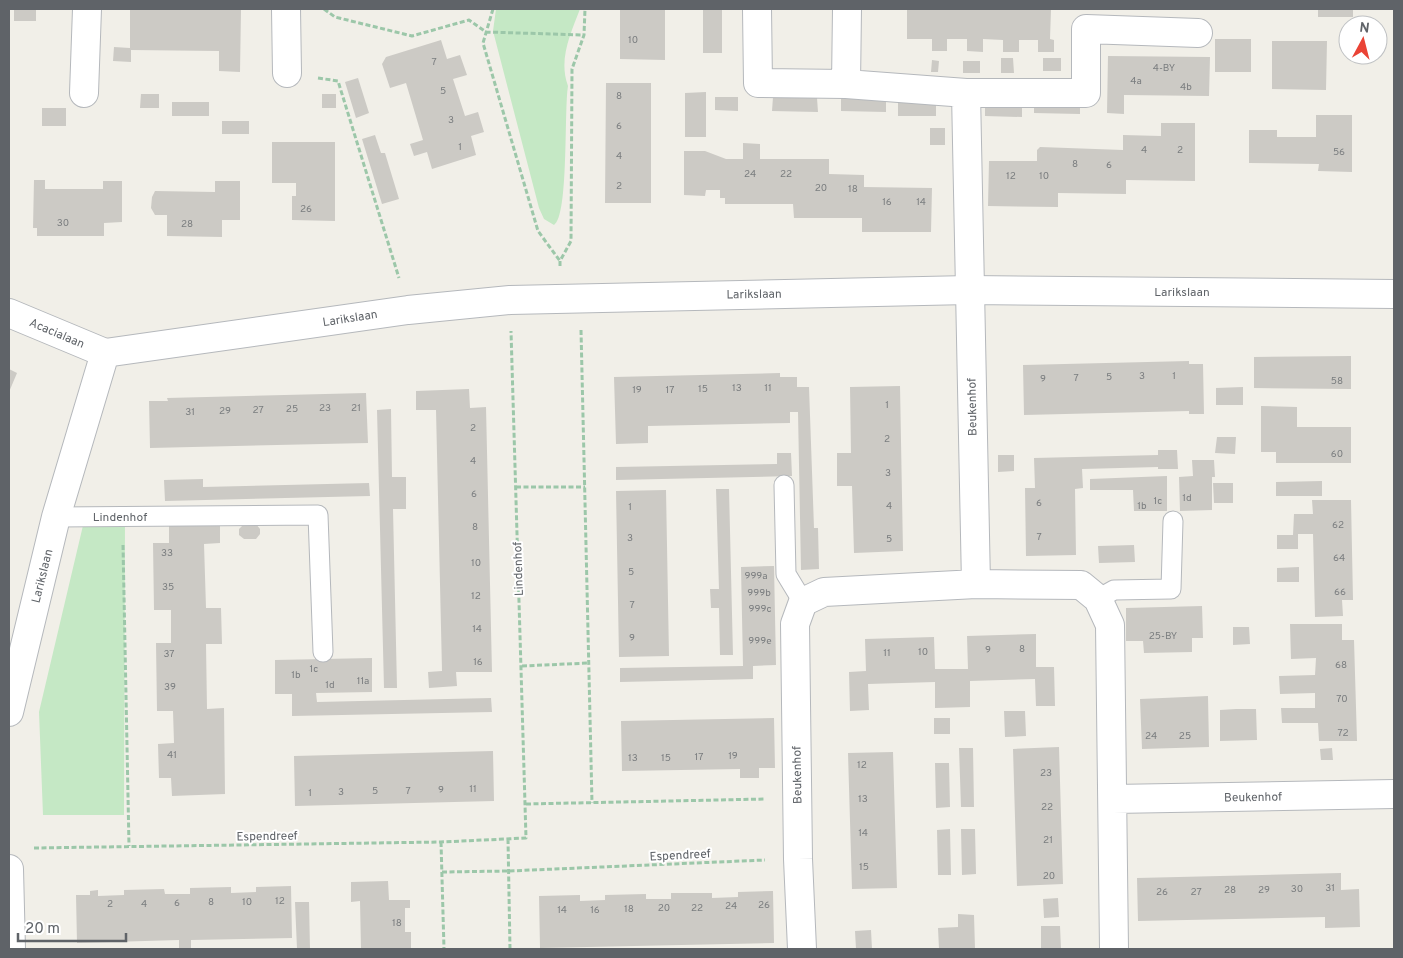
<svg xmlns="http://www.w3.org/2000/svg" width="1403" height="958" font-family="Overpass,sans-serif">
  <rect width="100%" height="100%" fill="#f1efe8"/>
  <path fill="#c5e8c5" d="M496,9H580C571,33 558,59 568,86C564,109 569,216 554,225L544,219L539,208L493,31Z
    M85,517L125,518L124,815H43L39,712Z"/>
  <path fill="#cccac5" d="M14,9H36V21H14Z
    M130,9H241L240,72L219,71V51L131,50V62L113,61L114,47L130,48Z
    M620,9H665V60L620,59Z
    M703,9L722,10V53H703Z
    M907,9H1051L1050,39L1054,40V52H1038V40H1019V52H1003V40L983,39V52L967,51V39H947V51H932V39H907Z
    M1318,9H1353V17H1318Z
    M1215,39H1251V72H1215Z
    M441,40L447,59L460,55L467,75L453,79L465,116L478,112L484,132L471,136L476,155L432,169L427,152L414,156L410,144L423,140L406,83L390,88L382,64L386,57Z
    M1272,41H1327L1326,90L1272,89Z
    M1108,56L1210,57L1209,96L1124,95V114L1107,113Z
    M1001,58H1013L1014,73H1001Z
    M1043,58H1061V71H1043Z
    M932,60L939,61L938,72H931Z
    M963,61H980V73H963Z
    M358,78L369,113L356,118L345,82Z
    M606,83H651V203H605Z
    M706,92V137H685V93Z
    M141,94H159V108H140Z
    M322,94H336V108H322Z
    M715,97H738V111L715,110Z
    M773,97L817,98L818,112L772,111Z
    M841,98H886V112L841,111Z
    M936,98V116H898V99Z
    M985,99H1022V117L985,116Z
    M1034,99L1080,100V114L1034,113Z
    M172,102H209V116H172Z
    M42,108H66V126H42Z
    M1316,115H1352V172L1318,171L1319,164L1249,163V130H1277V137H1316Z
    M222,121H249V134H222Z
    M1161,123H1195V181L1126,180V194L1058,193V207L988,206L989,161H1037V150L1040,147L1123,150V135L1161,136Z
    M930,128H945V145H930Z
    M375,135L381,153H385L399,199L382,204L362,139Z
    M272,142H335V221L292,220V196H296V183H272Z
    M743,143L760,144V159H829V174L864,175V187L932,188L931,232H862V218H794L793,204H725V198H720V190H706L705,196L684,195V151H705L726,159H743Z
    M34,180H45V189H103V181H122V222L104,223V236H37V228H33Z
    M215,181H240V220H222V237L167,236V215H155L151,208L152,197L155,191L215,192Z
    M1351,356V389L1254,388V357Z
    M1189,361V364H1203L1204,414H1189V411L1024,415L1023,365Z
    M9,369L17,373L9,392Z
    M780,373V377H797V387H809L814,528H818L819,569L801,570L798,412H790V423L648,426V443L616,444L614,377Z
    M900,386L903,551L854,553L852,486H837V453H851L850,387Z
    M1243,387V405H1216V388Z
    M469,389L470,408L486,407L492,672H456L457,686L429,688L428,672L442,671L436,410H416V391Z
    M366,393L368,443L150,448L149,401H168L167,398Z
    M1261,406L1297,407V427H1351V463H1276V452H1261Z
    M391,409L392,477H406V509H393L397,688H384L377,410Z
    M1217,437H1236L1235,454L1215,453Z
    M1158,450H1177L1178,469H1158V467L1082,469L1083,488L1075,489L1076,555L1026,556L1025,488H1035L1034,458L1158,455Z
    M777,453H791L792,476L616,480V467L777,464Z
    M998,455H1014V471L998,472Z
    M1192,460H1214L1215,477H1212V510L1180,511L1179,477L1193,476Z
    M1167,476V511H1134L1133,490H1090V479Z
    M203,479V487L369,483L370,496L165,501L164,480Z
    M1322,481V496H1276V482Z
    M1213,483H1233V503H1214Z
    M716,489H729L733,655H720L719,608H711L710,589H719Z
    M666,490L669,656L619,657L616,491Z
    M1312,500H1351L1353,600H1342L1343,616L1315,617L1313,534H1298V549H1277V535H1293L1294,514H1313Z
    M220,524V543L204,544L206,608H221L222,644H206L207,709L224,708L225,794L172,796L171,778H159L158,744L174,743L173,711H157L156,643H171V610H154L153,543H169V525Z
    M244,524H256L260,529V534L256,539H244L239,535V529Z
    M1134,545L1135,562L1099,563L1098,546Z
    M774,566L776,665L753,666V679L620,682V668L743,666L741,567Z
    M1299,567V582H1277V568Z
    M1202,606L1203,638H1192V652L1144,653L1143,641H1126V608Z
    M1290,624H1342V640H1354L1357,741H1319L1318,723H1282L1281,708H1315V693L1280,694L1279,676L1315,675L1316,658L1291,659Z
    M1233,627H1249L1250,644L1233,645Z
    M1036,634V667H1054L1055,706H1036L1035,679L970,681V707L935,708V682L868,684L869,710L850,711L849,672L866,671L865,639L934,637L935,669H968L967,636Z
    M372,658V692L316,693L317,702L491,698L492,712L292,716V694H275V660Z
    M1208,696L1209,747L1142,749L1140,699Z
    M1236,709H1256L1257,740L1220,741V710Z
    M1004,711H1025L1026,736L1005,737Z
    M774,718L775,768H759V778H740V769L622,771L621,721Z
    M934,718H950V734H934Z
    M1059,747L1063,884L1017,886L1013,749Z
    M959,748H973L974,807H961Z
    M1332,748L1333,760H1321L1320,749Z
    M493,751L494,801L295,806L294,756Z
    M893,752L897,888L852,889L848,753Z
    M935,763H949L950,807L936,808Z
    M950,829L951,875H938L937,830Z
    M961,829H975L976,874L962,875Z
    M1341,873V890L1359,889L1360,927L1325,928V917L1138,921L1137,878Z
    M388,881L389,900H410V908H405V932H411V949H361L360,901L351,902V882Z
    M291,886L292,938L191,940V949H179V940L77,943L76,895H90V891L98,890V896L124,895V890L164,889L165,894H190V888L231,887V893L256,892V887Z
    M773,891L774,943L540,948L539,896L580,895V901L605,900V895L646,894V899H671V893H712V898L738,897V892Z
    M1058,898L1059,917L1044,918L1043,899Z
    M295,902H309L310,949H297Z
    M958,914L974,915L975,949H939L938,928L958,927Z
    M1041,926H1060L1061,949H1041Z
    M871,930L872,949H856L855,931Z"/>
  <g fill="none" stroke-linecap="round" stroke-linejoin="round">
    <g stroke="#b5b8bc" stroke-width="21">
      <path id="service" d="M784,485L786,574L803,602
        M56,517L318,515L323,652
        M1098,599L1114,590L1171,589L1173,521"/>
    </g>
    <g stroke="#b5b8bc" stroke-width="30">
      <path id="minor" d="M286,9L287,73
        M757,9L758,83L846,84
        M847,9L846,84L966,93H1086V29L1198,33
        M84,93L87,9
        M966,93L976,584
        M9,313L105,353
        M1113,799L1394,794
        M802,949L798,859L795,624L803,602L824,592L976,584L1081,585L1098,599L1110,625L1114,949"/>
    </g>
    <g stroke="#b5b8bc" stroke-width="30">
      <path id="tertiary" d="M9,712L56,517L105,353L408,310L510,300L969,290L1394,294
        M9,869L11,949"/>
    </g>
    <path stroke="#9cc7a9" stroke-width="3" stroke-dasharray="5 2.5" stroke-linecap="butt" d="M324,9L335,17L412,36L469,20L486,32L584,35
      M493,9L483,43L538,231L560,261
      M318,78L338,81L399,278
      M560,266V261L571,241L572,69L584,35L585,9
      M581,330L592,803
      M516,487H585
      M123,545L129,846
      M522,666L589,663
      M526,804L765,799
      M508,839L510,949
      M441,842L444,949
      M34,848L441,842L526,838L511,331
      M442,872L509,871L765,860"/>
    <use href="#service" stroke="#fff" stroke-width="19"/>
    <use href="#minor" stroke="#fff" stroke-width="28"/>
    <use href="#tertiary" stroke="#fff" stroke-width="28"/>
  </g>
  <g text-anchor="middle" stroke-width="4" stroke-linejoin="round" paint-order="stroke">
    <g font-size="10" fill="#7a7d7f">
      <text x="633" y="43">10</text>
      <text x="434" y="65">7</text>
      <text x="1164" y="71">4-BY</text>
      <text x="1136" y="84">4a</text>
      <text x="1186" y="90">4b</text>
      <text x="443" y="94">5</text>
      <text x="619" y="99">8</text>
      <text x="451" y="123">3</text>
      <text x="619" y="129">6</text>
      <text x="460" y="150">1</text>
      <text x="1144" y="153">4</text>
      <text x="1180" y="153">2</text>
      <text x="1339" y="155">56</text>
      <text x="619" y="159">4</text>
      <text x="1075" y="167">8</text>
      <text x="1109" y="168">6</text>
      <text x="750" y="177">24</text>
      <text x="786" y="177">22</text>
      <text x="1011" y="179">12</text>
      <text x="1044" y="179">10</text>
      <text x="619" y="189">2</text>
      <text x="821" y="191">20</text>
      <text x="853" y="192">18</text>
      <text x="887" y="205">16</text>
      <text x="921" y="205">14</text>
      <text x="306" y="212">26</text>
      <text x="63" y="226">30</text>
      <text x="187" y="227">28</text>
      <text x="1142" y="379">3</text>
      <text x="1174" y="379">1</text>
      <text x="1109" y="380">5</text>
      <text x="1076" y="381">7</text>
      <text x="1043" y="382">9</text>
      <text x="1337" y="384">58</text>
      <text x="737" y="391">13</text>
      <text x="768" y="391">11</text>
      <text x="703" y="392">15</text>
      <text x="637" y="393">19</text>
      <text x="670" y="393">17</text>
      <text x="887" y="408">1</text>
      <text x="325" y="411">23</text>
      <text x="356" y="411">21</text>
      <text x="292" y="412">25</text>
      <text x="258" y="413">27</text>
      <text x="225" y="414">29</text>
      <text x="190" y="415">31</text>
      <text x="473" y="431">2</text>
      <text x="887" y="442">2</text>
      <text x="1337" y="457">60</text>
      <text x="473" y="464">4</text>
      <text x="888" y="476">3</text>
      <text x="474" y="497">6</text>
      <text x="1187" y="501">1d</text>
      <text x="1158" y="504">1c</text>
      <text x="1039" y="506">6</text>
      <text x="889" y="509">4</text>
      <text x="1142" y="509">1b</text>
      <text x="630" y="510">1</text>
      <text x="1338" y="528">62</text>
      <text x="475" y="530">8</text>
      <text x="1039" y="540">7</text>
      <text x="630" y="541">3</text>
      <text x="889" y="542">5</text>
      <text x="167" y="556">33</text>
      <text x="1339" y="561">64</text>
      <text x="476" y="566">10</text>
      <text x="631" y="575">5</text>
      <text x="756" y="579">999a</text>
      <text x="168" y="590">35</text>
      <text x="1340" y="595">66</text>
      <text x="759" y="596">999b</text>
      <text x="476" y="599">12</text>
      <text x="632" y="608">7</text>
      <text x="760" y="612">999c</text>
      <text x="477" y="632">14</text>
      <text x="1163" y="639">25-BY</text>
      <text x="632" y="641">9</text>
      <text x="760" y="644">999e</text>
      <text x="1022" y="652">8</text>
      <text x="988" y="653">9</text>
      <text x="923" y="655">10</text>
      <text x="887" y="656">11</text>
      <text x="169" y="657">37</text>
      <text x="478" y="665">16</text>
      <text x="1341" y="668">68</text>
      <text x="314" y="672">1c</text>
      <text x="296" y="678">1b</text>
      <text x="363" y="684">11a</text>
      <text x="330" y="688">1d</text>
      <text x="170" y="690">39</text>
      <text x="1342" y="702">70</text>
      <text x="1343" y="736">72</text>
      <text x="1151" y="739">24</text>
      <text x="1185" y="739">25</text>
      <text x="172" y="758">41</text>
      <text x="733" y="759">19</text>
      <text x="699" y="760">17</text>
      <text x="633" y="761">13</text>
      <text x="666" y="761">15</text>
      <text x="862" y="768">12</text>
      <text x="1046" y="776">23</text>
      <text x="473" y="792">11</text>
      <text x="441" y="793">9</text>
      <text x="375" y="794">5</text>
      <text x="408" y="794">7</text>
      <text x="341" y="795">3</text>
      <text x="310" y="796">1</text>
      <text x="863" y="802">13</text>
      <text x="1047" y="810">22</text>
      <text x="863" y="836">14</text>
      <text x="1048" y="843">21</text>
      <text x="864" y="870">15</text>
      <text x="1049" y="879">20</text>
      <text x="1330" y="891">31</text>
      <text x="1297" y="892">30</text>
      <text x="1230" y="893">28</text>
      <text x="1264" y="893">29</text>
      <text x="1162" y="895">26</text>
      <text x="1196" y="895">27</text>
      <text x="280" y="904">12</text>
      <text x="211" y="905">8</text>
      <text x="247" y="905">10</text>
      <text x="177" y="906">6</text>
      <text x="110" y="907">2</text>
      <text x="144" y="907">4</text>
      <text x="764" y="908">26</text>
      <text x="731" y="909">24</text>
      <text x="664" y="911">20</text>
      <text x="697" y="911">22</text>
      <text x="629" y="912">18</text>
      <text x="562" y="913">14</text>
      <text x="595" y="913">16</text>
      <text x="397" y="926">18</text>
    </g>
    <g font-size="12" fill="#5f6368" stroke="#fff">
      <text x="1182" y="296">Larikslaan</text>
      <text transform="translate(754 294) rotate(-1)" y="4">Larikslaan</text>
      <text transform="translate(350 318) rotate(-9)" y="4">Larikslaan</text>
      <text transform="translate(57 333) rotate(23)" y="4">Acacialaan</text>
      <text transform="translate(972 407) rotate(-91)" y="4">Beukenhof</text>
      <text x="120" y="521">Lindenhof</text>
      <text transform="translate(518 569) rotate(-92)" y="4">Lindenhof</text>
      <text transform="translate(42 576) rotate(-76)" y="4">Larikslaan</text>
      <text transform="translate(797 775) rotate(-91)" y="4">Beukenhof</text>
      <text transform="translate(1253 797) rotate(-1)" y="4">Beukenhof</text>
      <text transform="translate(267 836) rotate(-1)" y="4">Espendreef</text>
      <text transform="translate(680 855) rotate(-3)" y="4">Espendreef</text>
    </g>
  </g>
  <rect width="1403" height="958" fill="none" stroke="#5f6368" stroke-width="20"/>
  <g transform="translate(1363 40) rotate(7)"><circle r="24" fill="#ffffff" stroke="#bfc1c3"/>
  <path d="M0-4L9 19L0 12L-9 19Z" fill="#ea4335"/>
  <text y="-8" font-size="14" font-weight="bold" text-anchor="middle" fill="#5f6368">N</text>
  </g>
  <path d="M18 933v8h108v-8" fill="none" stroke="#5f6368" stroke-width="2.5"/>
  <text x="25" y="933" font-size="15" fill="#5f6368" stroke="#ffffff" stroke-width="4" paint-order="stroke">20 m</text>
</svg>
